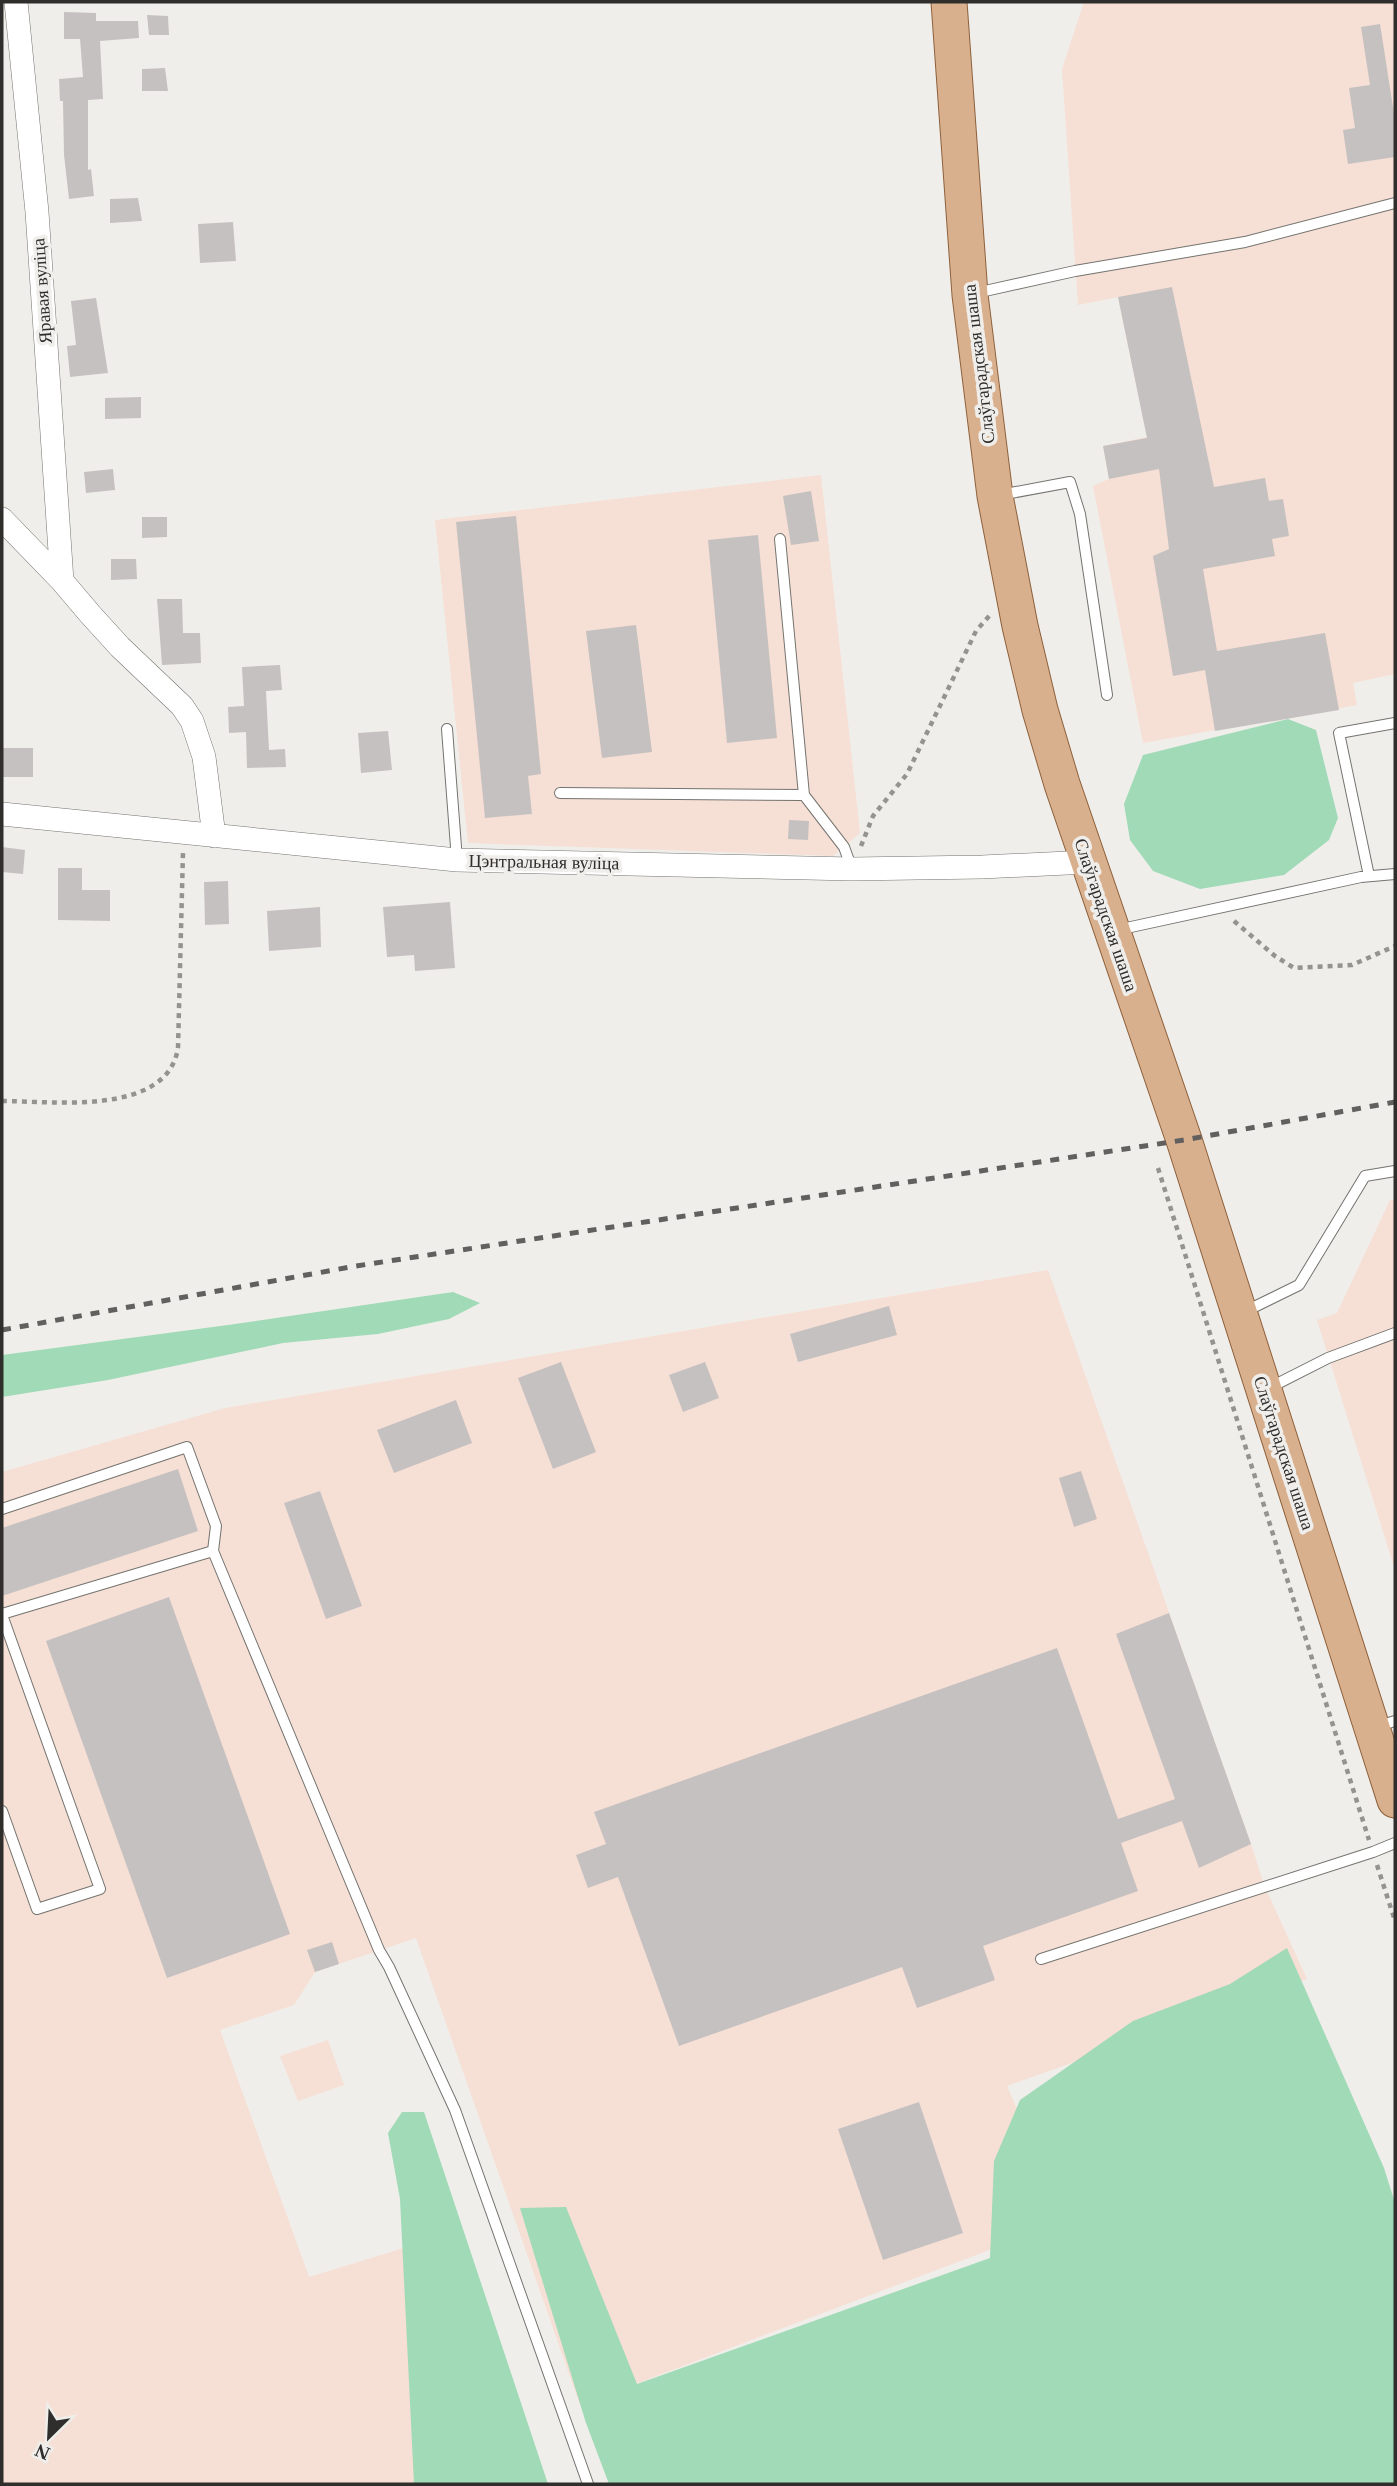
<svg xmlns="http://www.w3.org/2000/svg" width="1397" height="2486" font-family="'Times New Roman',serif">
  <rect width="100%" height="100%" fill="#f0eeea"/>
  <path fill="#f6dfd4" d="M1084,2H1395V674L1353,683L1357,705L1143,743L1093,486L1109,479L1103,446L1147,437L1118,297L1078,305L1062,69Z
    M821,475L860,833L833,856L468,843L435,520Z
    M1390,1200H1395V1570L1317,1320L1337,1313Z
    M1048,1270L1251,1844L1264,1885L1307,1979L1007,2086L1066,2221L580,2405L416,1938L315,1972L294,2005L220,2030L309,2277L453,2233L548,2484H2V1472L225,1408Z
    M328,2040L344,2085L298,2101L280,2056Z"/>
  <path fill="#a0dab7" d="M1288,719L1316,730L1338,818L1329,840L1284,875L1200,889L1153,871L1130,840L1124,804L1143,755Z
    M453,1292L480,1303L449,1319L378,1334L283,1343L108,1380L2,1397V1355L228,1325Z
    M1287,1948L1384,2168L1395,2203V2484H609L586,2423L520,2208L566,2207L637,2384L990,2258L994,2161L1020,2100L1133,2021L1230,1984Z
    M402,2112H424L548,2484H414L400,2199L388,2133Z"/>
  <path fill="#c6c1c1" d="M64,12L96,13V21H138L139,38L100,41L103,99L88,100V170L91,169L94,196L69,199L64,155L63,101H60L59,79L83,77L80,39H64Z
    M147,15L168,16L169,35H149Z
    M1380,24L1395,120V157L1348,164L1343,130L1355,128L1349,88L1370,85L1361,27Z
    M165,68L168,91H142V69Z
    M138,198L142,221L110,223V199Z
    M233,222L236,261L200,263L198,224Z
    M1172,287L1214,487L1265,478L1269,501L1283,499L1289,536L1272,539L1275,556L1203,569L1217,651L1325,633L1339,710L1215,731L1205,670L1173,676L1153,556L1169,549L1159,469L1109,479L1103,446L1147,438L1118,297Z
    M96,298L108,373L70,377L67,346L76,345L71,301Z
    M141,397V418L105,419V398Z
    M113,469L115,490L86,493L84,472Z
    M811,491L819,541L791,545L783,496Z
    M516,516L541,774L528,776L532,814L485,818L456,522Z
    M142,517H167V537L142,538Z
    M758,535L777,738L727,743L708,540Z
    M111,559H136L137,579L111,580Z
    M157,599H182L183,633H200L201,663L162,665Z
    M636,625L652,752L602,758L586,631Z
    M280,665L282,690L266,691L269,750L285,749L286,767L247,768L246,732L229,733L228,707L244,706L242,667Z
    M388,731L392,770L361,773L358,733Z
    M2,748H33V777H2Z
    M789,820L809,821L808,840L788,839Z
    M2,847L25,850L23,874L2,872Z
    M58,868H82V890H110V921L58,920Z
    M228,881L229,924L205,925L204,882Z
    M450,902L455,968L415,971L414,955L387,957L383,907Z
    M320,907L321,947L269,951L267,911Z
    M889,1306L897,1335L798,1362L790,1334Z
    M561,1362L596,1452L553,1469L518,1378Z
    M705,1362L719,1398L683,1412L669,1375Z
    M456,1400L472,1443L394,1473L377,1430Z
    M178,1469L198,1531L2,1596V1528Z
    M1081,1471L1097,1519L1074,1527L1059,1478Z
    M320,1491L362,1606L326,1619L284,1503Z
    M169,1597L290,1934L167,1978L46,1641Z
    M1169,1613L1251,1844L1199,1868L1182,1821L1121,1843L1138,1891L983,1946L995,1980L917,2008L902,1967L679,2046L618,1877L588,1888L576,1855L606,1844L594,1812L1057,1648L1118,1819L1175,1799L1116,1634Z
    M332,1942L339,1964L315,1972L307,1950Z
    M919,2102L963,2233L883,2260L838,2129Z"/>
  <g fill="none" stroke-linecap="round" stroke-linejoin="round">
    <g stroke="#74736f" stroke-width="12">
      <path id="lane" d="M976,293L1075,271L1245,242L1395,203
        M1000,495L1070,482L1080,514L1107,695
        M780,539L804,795
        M447,729L457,860
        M560,793L804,795L844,847L852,869
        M1369,876L1339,733L1395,723
        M1117,930L1361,877L1395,874
        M1246,1311L1299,1285L1365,1176L1395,1171
        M1267,1389L1328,1358L1395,1333
        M2,1509L187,1447L216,1526L213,1551L379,1950L389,1967L455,2110L588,2484
        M2,1614L213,1551
        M2,1615L100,1889L37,1909L2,1811
        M1375,1727L1395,1721
        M1041,1959L1373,1852L1395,1843"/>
    </g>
    <g stroke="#74736f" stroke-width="24">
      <path id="street" d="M16,2L37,212L62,581
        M2,519L62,581L90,614L120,647L182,706L192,721L204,757L214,836
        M2,814L457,860L852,869L982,867L1088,862"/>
    </g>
    <g stroke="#8d603b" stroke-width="37">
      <path id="primary" d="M949,2L970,295L995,496L1020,626L1040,710L1062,784L1184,1140L1395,1800"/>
    </g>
    <path stroke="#949390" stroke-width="4.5" stroke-dasharray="5 5" stroke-linecap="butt" d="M861,846L873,816L907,774L976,631L991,614
      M1234,921L1275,956L1294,968L1352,965L1395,946
      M2,1101C52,1101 167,1117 178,1048L183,852
      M1158,1168L1369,1840
      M1377,1865L1395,1921"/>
    <use href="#lane" stroke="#fff" stroke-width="10"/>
    <use href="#street" stroke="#fff" stroke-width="23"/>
    <use href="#primary" stroke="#d9b08e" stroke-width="35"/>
    <path stroke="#62605f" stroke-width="5" stroke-dasharray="9 9" stroke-linecap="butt" d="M2,1330L356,1266L1184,1140L1395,1102"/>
  </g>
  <g text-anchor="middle" stroke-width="7" stroke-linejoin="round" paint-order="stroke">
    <g font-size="18" fill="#2f2e2d" stroke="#f0eeea">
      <text transform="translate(42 291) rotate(-94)" y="6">Яравая вуліца</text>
      <text transform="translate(979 364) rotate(-97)" y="6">Слаўгарадская шаша</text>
      <text transform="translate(544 862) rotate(1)" y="6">Цэнтральная вуліца</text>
      <text transform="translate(1106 915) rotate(71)" y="6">Слаўгарадская шаша</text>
      <text transform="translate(1284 1453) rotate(72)" y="6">Слаўгарадская шаша</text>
    </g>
  </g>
  <rect width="1397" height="2486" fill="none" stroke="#2f2e2d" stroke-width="7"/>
  <g transform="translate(49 2437) rotate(204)" stroke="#f0eeea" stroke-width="5" paint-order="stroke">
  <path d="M0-5L12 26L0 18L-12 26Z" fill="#2f2e2d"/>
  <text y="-10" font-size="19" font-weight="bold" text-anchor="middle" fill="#2f2e2d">N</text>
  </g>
</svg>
